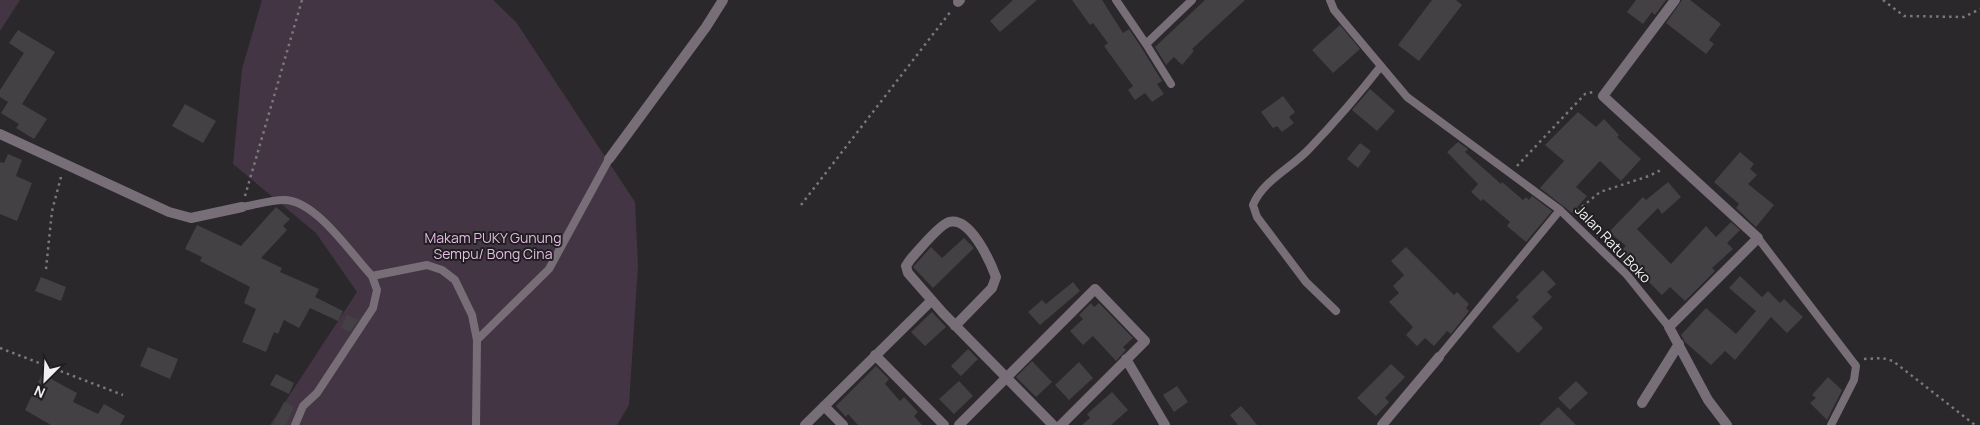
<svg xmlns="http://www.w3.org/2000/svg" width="1980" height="425" font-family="Manrope,sans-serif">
  <rect width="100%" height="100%" fill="#2a282a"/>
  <path fill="#443545" d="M0,0H20L0,31Z
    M262,0H493L516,22L635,202L638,265L629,405L617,425H270L357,292L316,233L233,164L242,69Z"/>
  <path fill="#444144" d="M1013,0H1037L1000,32L990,21Z
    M1072,0H1102L1123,33L1129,29L1141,47L1162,81L1157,84L1164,94L1152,102L1145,93L1135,100L1128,90L1133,86L1104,46L1108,43L1093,23L1090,25Z
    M1205,0H1245L1192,49L1194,51L1182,65L1174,57L1166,65L1155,47Z
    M1432,0H1456L1462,5L1419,61L1398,45Z
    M1636,0H1666L1655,15L1652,12L1643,24L1627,12Z
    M1682,0H1690L1721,24L1709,40L1714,44L1706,54L1666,23Z
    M1340,25L1360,49L1333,73L1312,50Z
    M18,30L55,52L22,104L47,119L34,139L16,128L19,124L1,113L8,102L0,97V90L24,53L9,43Z
    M1370,89L1395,111L1377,131L1352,110Z
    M1283,96L1295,112L1289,117L1294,123L1282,132L1277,126L1273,128L1261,112Z
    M185,104L216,121L203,143L172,126Z
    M1578,112L1596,127L1604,119L1619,135L1617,137L1641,159L1621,181L1600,161L1576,187L1587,196L1572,213L1540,188L1564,161L1545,145Z
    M1458,142L1468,149L1465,152L1501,184L1502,182L1523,200L1526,197L1529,200L1532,196L1552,211L1526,242L1507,226L1510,222L1483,199L1481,201L1471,192L1478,184L1447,152Z
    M1360,143L1371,151L1358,168L1347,159Z
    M1740,152L1754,164L1750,169L1757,175L1748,184L1774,205L1756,227L1736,208L1739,204L1714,182Z
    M8,154L22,160L16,176L32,183L17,221L0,214V162L4,163Z
    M1668,182L1681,197L1662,214L1658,208L1637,229L1671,264L1706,226L1716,237L1731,222L1740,230L1727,243L1733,249L1712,268L1715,271L1685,301L1670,287L1662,295L1648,281L1645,284L1632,270L1631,271L1616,255L1626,246L1609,232L1643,197L1646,200Z
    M276,207L290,219L283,226L287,230L261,258L282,268L280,272L319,289L315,297L343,311L338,321L310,308L299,328L284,320L278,334L274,332L266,352L242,342L256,309L244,303L250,287L200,261L202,257L185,249L197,225L241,246Z
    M964,238L974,248L933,288L913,267L931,247L942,258Z
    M1406,247L1454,295L1457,292L1469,304L1466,308L1469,311L1451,334L1447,331L1434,346L1425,338L1417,346L1406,335L1413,327L1389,302L1399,293L1393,286L1404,275L1391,261Z
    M1543,270L1556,284L1547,292L1552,297L1532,317L1543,328L1518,353L1492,327L1519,300L1516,297Z
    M1740,276L1762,297L1768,291L1780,303L1784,299L1803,317L1787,333L1771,317L1735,360L1725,351L1711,365L1685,342L1681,335L1706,308L1736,334L1756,311L1729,288Z
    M41,277L66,287L61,301L35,291Z
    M1073,282L1080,291L1040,325L1028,312L1042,300L1046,304Z
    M1091,303L1094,307L1099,303L1133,338L1123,347L1126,350L1116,361L1093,336L1083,345L1070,331L1083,319L1079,315Z
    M932,312L946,327L925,346L911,332Z
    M347,315L358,320L350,332L341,328Z
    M148,347L178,359L170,379L140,366Z
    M968,349L978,359L961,376L951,366Z
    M1032,361L1052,382L1036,397L1016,377Z
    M1079,362L1093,378L1069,400L1055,385Z
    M1391,364L1405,377L1385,398L1389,402L1376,416L1357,398Z
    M876,366L889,379L885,384L900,401L904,397L918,412L914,416L922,425H858L848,414L846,417L836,406Z
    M42,374L77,393L73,402L98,414L104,404L125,416L120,425H51L25,410Z
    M276,374L294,383L289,394L270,385Z
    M1828,377L1842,390L1827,420L1810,403L1816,398L1812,395Z
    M959,381L973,396L954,414L939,399Z
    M1576,381L1588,393L1570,410L1558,398Z
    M1177,386L1188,402L1174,412L1163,395Z
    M1112,392L1128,410L1111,425H1082L1090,418L1087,414Z
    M284,402L294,407L286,425H273Z
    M1241,406L1249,415L1257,425H1238L1230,415Z
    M1558,407L1576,425H1539Z"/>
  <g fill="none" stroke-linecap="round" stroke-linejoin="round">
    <path stroke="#7a787a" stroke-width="2.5" stroke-dasharray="2.5 4" stroke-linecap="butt" d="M1883,0L1904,16L1964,17L1980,9
      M1517,166L1585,94L1593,92
      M245,196L302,0
      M801,205L951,11
      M1577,211L1600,192L1649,176L1663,169
      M46,269L52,211L61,177
      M0,348L123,395
      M1864,359L1882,358L1893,361L1975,425"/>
    <path stroke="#786e78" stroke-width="8" d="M1116,0L1146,44
      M1330,0L1334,10L1407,97L1560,210L1627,275L1669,327
      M1171,84L1146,44L1192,0
      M242,207C255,205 270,200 284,200C316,200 351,254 372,276L377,290L373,308L317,393L303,406L295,425
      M1758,238L1856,366L1854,380L1831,425
      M372,276L427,265L442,270L455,280L472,315L477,340L476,425
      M1336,311L1306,282L1257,217L1253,205C1262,181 1293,167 1310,148C1335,122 1359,94 1381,66
      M477,340L549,269L609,159
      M1439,357L1560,210"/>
    <path stroke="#786e78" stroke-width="10" d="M1675,0L1603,96L1758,238L1669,327L1708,400L1727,425
      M958,2L960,0
      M0,134L169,212L191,218L242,207
      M609,159L706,27L723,0
      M955,326L992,288L996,277C990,261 970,216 949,222C939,225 917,252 910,260L906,266L908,273L943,313L1053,425
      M875,355L944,425
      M1126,359L1165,425
      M1642,403L1679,344
      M824,406L843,425
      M805,425L931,301
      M959,425L1095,289L1145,341L1061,425
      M1382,425L1439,357"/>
  </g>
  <g text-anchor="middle" stroke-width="4" stroke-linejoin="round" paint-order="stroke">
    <g font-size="14" fill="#e5bbe6" stroke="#201e20">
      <text x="493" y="243">Makam PUKY Gunung<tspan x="493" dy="16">Sempu/ Bong Cina</tspan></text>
    </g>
    <g font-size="14" fill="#f2f0f2" stroke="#201e20">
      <text transform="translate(1613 244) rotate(46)" y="5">Jalan Ratu Boko</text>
    </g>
  </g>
  <g transform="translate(45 380) rotate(204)" stroke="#201e20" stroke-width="4" paint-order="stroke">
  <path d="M0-4L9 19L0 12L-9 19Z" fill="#f2f0f2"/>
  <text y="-8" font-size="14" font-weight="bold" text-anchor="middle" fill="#f2f0f2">N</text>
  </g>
</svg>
